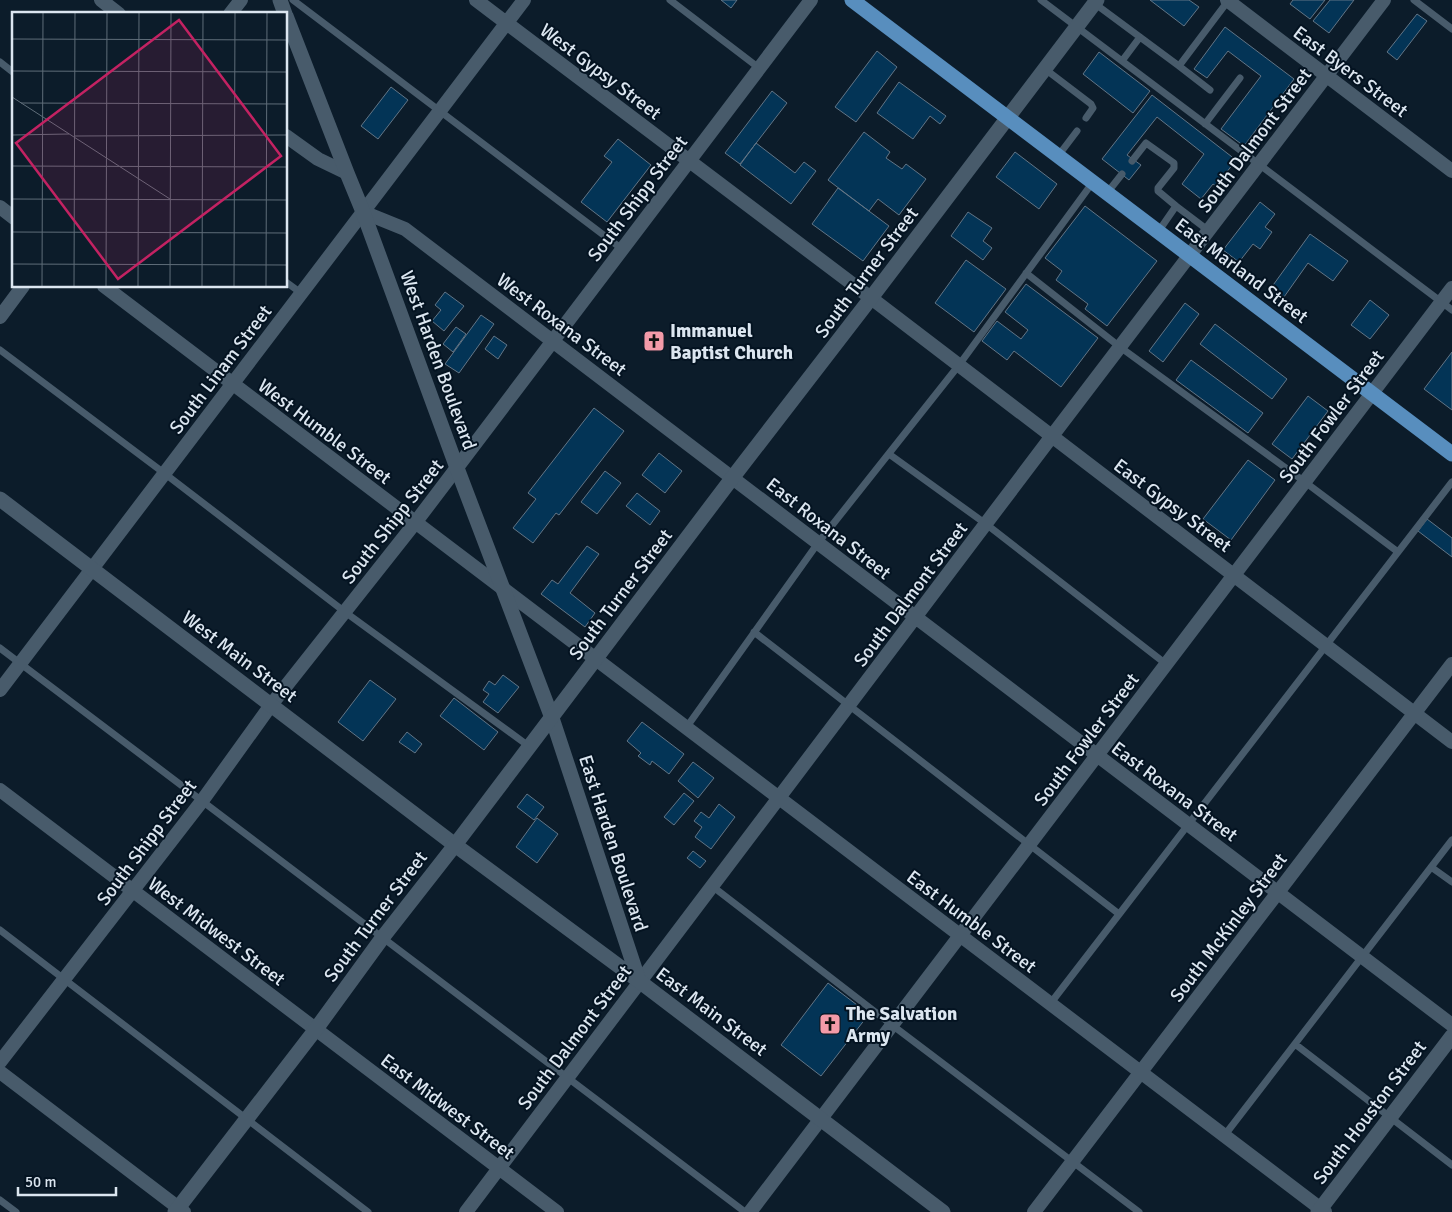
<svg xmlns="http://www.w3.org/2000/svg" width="1452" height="1212" font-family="Signika,sans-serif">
  <rect width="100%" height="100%" fill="#0c1c2a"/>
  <path fill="#033456" stroke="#627586" d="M721,0H737L731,8Z
    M1150,0H1189L1199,7L1184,26Z
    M1293,0H1325L1310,19L1290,4Z
    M1330,0H1354L1329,33L1313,21Z
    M1417,14L1427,21L1397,60L1387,52Z
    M1225,27L1294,79L1244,146L1221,129L1261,76L1228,51L1207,78L1194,69Z
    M877,51L897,67L856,122L835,107Z
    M1099,52L1150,91L1133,113L1083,74Z
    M899,82L946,116L940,124L930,116L913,139L877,113Z
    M391,87L408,100L378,139L361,126Z
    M772,91L787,103L740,164L725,153Z
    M1152,95L1236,160L1216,186L1213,184L1201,199L1182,184L1204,154L1157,117L1127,155L1141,165L1129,180L1102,159Z
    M864,132L890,152L886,158L902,169L906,164L926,179L899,215L878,199L869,211L828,180Z
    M618,139L651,165L607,222L581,202L612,162L604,156Z
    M756,143L795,173L804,162L816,171L791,204L740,165Z
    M1015,152L1057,184L1039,209L996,177Z
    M838,188L889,226L863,261L812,224Z
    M1260,202L1275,214L1265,227L1272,232L1260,249L1253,244L1239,262L1223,250Z
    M1085,206L1157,261L1107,326L1085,309L1088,304L1056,280L1062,271L1045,258Z
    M968,212L992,228L983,241L992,248L983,260L951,236Z
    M1310,234L1348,261L1333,281L1308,263L1284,297L1271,288Z
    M966,260L1006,289L974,332L935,303Z
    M1026,284L1098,338L1061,387L1014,351L1007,360L982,341L997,321L1021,339L1028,330L1005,312Z
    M445,292L464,306L444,331L432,321L441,310L435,305Z
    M1370,300L1389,315L1370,339L1351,325Z
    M1185,303L1199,314L1163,362L1149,351Z
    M481,315L494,324L459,373L445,364Z
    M1215,324L1287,379L1272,399L1200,344Z
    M456,327L466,334L453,352L443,344Z
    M494,336L507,345L498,359L485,349Z
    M1452,352V410L1424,389Z
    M1191,360L1263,413L1248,433L1176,380Z
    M1308,396L1328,411L1292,459L1272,444Z
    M594,408L624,431L559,515L556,513L533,543L513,528L536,499L528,493Z
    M659,453L682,471L665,493L642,475Z
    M1248,460L1275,480L1231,540L1203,519Z
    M605,471L621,483L597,514L581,502Z
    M637,493L660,511L650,525L626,506Z
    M1427,519L1452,538V557L1418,531Z
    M587,546L599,554L570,593L595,613L585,627L541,594L552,580L558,584Z
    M503,675L519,687L498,713L483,702L489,694L483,690L489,681L495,685Z
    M370,680L396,699L363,741L338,722Z
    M454,698L498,732L484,750L440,716Z
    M642,722L684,754L669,774L652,761L650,765L638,756L641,753L627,741Z
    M407,732L422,744L415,753L399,742Z
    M693,762L714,778L698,798L678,781Z
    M684,793L694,801L674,825L664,817Z
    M527,794L544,807L534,820L517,807Z
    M719,804L735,817L711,849L695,837L702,827L694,821L701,812L709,818Z
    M537,818L558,834L537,863L516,847Z
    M693,851L706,861L700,868L687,858Z
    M828,983L869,1014L821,1076L781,1045Z"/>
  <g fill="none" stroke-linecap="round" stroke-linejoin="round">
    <path stroke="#485b6b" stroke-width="7" d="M293,0L622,249
      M670,0L759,68
      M1041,0L1452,310
      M1414,0L1452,29
      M1094,3L1179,66L1228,1
      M1122,61L1140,37
      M0,62L14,73
      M1179,66L1210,90
      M1045,69L1091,104L1093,108L1086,118
      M1205,124L1240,78
      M1058,156L1077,131
      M1132,161L1146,143L1174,163V168L1158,188V191L1176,206
      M1107,193L1122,174
      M1158,232L1176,206L1209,231
      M1026,273L1120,347L1305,482L1398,552
      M286,282L301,293
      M0,350L164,473L345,612L530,747
      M889,454L986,524L1166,664
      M754,632L1119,914
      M0,648L745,1212
      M686,728L818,543L959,365L1093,182
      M1431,867L1452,882
      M712,886L892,1025L1139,1212
      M0,930L368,1212
      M1050,1004L1452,482
      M1295,1044L1452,1165
      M1224,1136L1452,840
      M0,1200L16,1212"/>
    <path stroke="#485b6b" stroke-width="14" d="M101,0L119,14
      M476,0L871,298L1452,742
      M1227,0L1452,171
      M230,14L241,0
      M286,136L318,159L347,173
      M0,207L14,218
      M363,212L405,229L1452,1025
      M104,286L1325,1212
      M0,317L23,286
      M0,690L524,0
      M0,790L557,1212
      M0,1062L202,801L271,705L415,523L811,0
      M0,1072L184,1212
      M466,1212L1052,436L1384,0
      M750,1212L1452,288
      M1034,1212L1452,664"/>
    <path stroke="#485b6b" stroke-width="15" d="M280,0L285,14
      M286,16L347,173L363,212L457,468L552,718L639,981
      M0,499L455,845L639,981L943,1212
      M1318,1212L1452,1036"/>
    <path stroke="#485b6b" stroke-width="15" d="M175,1212L316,1029L383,937L455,845L733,477L871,298L1097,0"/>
    <path stroke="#588ebe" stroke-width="15" d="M852,0L1452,454"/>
  </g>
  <defs>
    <g id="church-square" transform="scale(1.125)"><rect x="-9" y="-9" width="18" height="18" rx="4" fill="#f39aa8" stroke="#041321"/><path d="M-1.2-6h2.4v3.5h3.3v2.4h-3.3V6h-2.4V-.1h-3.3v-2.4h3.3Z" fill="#111"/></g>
  </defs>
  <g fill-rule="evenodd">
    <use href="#church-square" x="654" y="341"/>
    <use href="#church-square" x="830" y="1024"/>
  </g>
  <g text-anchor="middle" stroke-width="4" stroke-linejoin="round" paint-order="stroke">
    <g font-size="19" fill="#dce6f0" stroke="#041321">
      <text transform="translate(601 71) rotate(37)" y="7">West Gypsy Street</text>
      <text transform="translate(1351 71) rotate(37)" y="7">East Byers Street</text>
      <text transform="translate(1254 140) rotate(-53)" y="7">South Dalmont Street</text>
      <text transform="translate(637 198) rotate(-53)" y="7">South Shipp Street</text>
      <text transform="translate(1242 270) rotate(37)" y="7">East Marland Street</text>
      <text transform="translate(866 272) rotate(-53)" y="7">South Turner Street</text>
      <text transform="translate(562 324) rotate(37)" y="7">West Roxana Street</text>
      <text transform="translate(439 360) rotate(70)" y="7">West Harden Boulevard</text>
      <text transform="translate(220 369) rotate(-53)" y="7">South Linam Street</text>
      <text transform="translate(1331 416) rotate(-53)" y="7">South Fowler Street</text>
      <text transform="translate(325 431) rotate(37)" y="7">West Humble Street</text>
      <text transform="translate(1173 505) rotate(37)" y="7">East Gypsy Street</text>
      <text transform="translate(392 521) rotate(-52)" y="7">South Shipp Street</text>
      <text transform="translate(829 528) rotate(38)" y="7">East Roxana Street</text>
      <text transform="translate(620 594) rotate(-53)" y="7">South Turner Street</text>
      <text transform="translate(910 594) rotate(-53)" y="7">South Dalmont Street</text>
      <text transform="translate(240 656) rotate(37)" y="7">West Main Street</text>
      <text transform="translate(1086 739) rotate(-53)" y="7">South Fowler Street</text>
      <text transform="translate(1175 791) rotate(37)" y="7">East Roxana Street</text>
      <text transform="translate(146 842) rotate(-53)" y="7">South Shipp Street</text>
      <text transform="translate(614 843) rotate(72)" y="7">East Harden Boulevard</text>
      <text transform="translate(375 916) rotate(-53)" y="7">South Turner Street</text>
      <text transform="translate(972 921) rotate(37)" y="7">East Humble Street</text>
      <text transform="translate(1228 927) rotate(-53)" y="7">South McKinley Street</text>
      <text transform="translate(217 931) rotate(37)" y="7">West Midwest Street</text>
      <text transform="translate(712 1011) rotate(37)" y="7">East Main Street</text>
      <text transform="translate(574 1037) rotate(-53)" y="7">South Dalmont Street</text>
      <text transform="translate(448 1106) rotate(37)" y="7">East Midwest Street</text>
      <text transform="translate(1369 1112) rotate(-53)" y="7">South Houston Street</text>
    </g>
    <g font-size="19" font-weight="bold" fill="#dce6f0" stroke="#041321" text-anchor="start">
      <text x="670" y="337">Immanuel<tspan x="670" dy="22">Baptist Church</tspan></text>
      <text x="846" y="1020">The Salvation<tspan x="846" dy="22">Army</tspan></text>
    </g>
  </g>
  <g transform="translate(12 12)">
    <rect width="275" height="275" fill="#0c1c2a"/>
    <path fill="none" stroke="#5f6d79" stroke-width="1" d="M0,27L275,28M0,59L275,60M0,85L158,187M9,91L275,92M0,123L57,122M63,124L275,123M0,154L275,155M0,187L275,188M0,220L275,221M0,252L275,253M30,274L31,1M62,274L63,1M94,274L95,1M126,274L127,1M158,274L159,1M190,274L191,1M222,274L223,1M254,274L255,1"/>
    <path fill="#c32262" fill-opacity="0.15" stroke="#c32262" stroke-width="2.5" d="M167,8L269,144L106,267L4,131Z"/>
    <rect width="275" height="275" fill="none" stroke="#dce6f0" stroke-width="2.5"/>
  </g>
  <path d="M18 1187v8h98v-8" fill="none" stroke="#dce6f0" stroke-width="2.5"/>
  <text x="25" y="1187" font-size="15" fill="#dce6f0" stroke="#041321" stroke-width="4" paint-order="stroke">50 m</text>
</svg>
